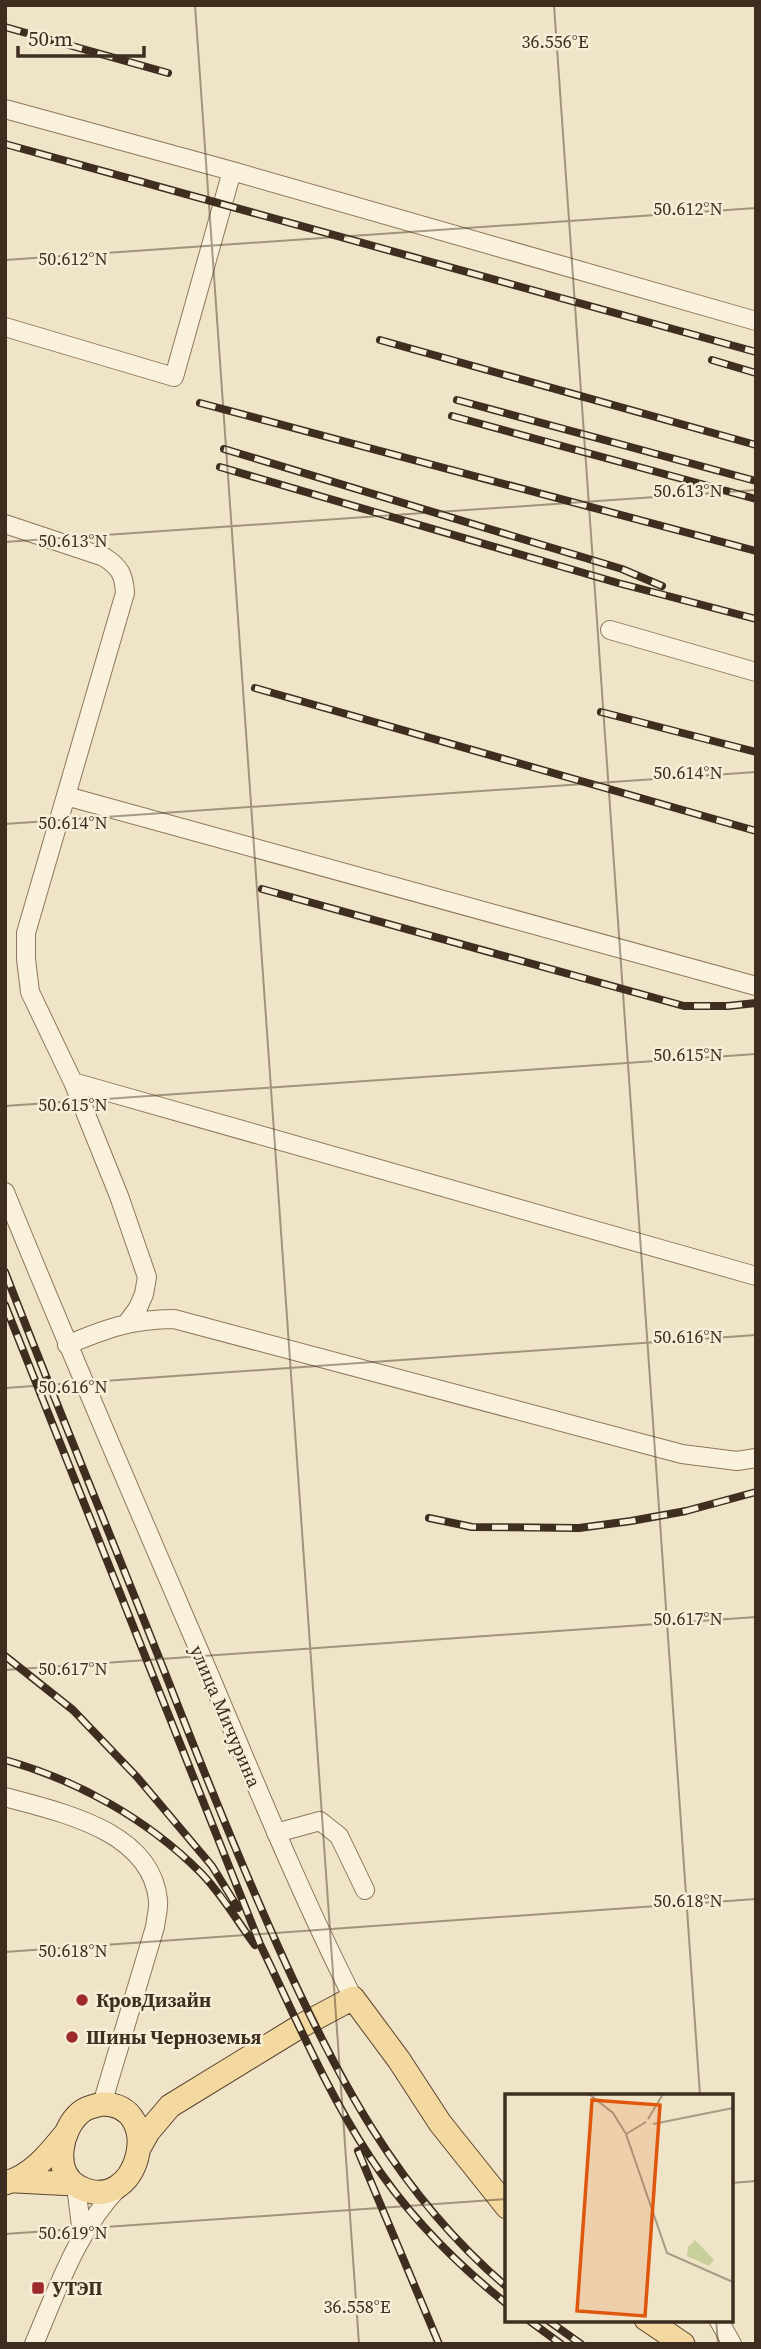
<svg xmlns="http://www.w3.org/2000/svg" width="761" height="2349" font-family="'Source Serif 4',serif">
  <rect width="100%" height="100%" fill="#f0e4c8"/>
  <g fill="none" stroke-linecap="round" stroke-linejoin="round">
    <g stroke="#8d765c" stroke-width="20">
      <path id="minor" d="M5,109L232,171L756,321
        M5,327L174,377L232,171
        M5,524L104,557C120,567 124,575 125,593L26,933V959L30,992L73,1082L756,1276
        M610,630L756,672
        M66,796L756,986
        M73,1082L119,1196L147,1277L144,1294L138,1308L127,1323
        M5,1192C70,1352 139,1511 207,1669C254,1780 299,1891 353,1998
        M67,1345C105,1329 132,1319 174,1319L682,1454L737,1461L756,1458
        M5,1797C59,1812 151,1830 158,1900C159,1908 156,1918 155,1927L102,2104
        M276,1833L320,1821L339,1836L365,1890
        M76,2186L82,2234
        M718,2319L732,2344
        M34,2344C58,2288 77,2230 120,2186"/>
    </g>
    <g stroke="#5b4430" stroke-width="25">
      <path id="major" d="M102,2104C167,2104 138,2218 79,2187C52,2173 60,2129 81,2112C87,2107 94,2106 102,2104Z
        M139,2148L148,2132L170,2106L299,2027L353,1998L399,2060L440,2123L507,2207
        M16,2181L74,2184
        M5,2183C31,2177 50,2153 66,2133
        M646,2319L683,2344"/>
    </g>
    <use href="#minor" stroke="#faf1dc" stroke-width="18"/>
    <use href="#major" stroke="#f3d9a0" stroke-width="23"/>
    <g stroke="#3d2e20" stroke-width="8">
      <path id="rail" d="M5,27L168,73
        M5,144L756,352
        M380,340L756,445
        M712,360L756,373
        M457,400L756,481
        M200,403L756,551
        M452,416L756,499
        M224,449L622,569L662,586
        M220,467L618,583L756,619
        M255,688L756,831
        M601,712L756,752
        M262,889L684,1006H728L756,1003
        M5,1272C58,1409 115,1546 169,1683C203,1770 238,1857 276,1942C334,2072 397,2194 507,2287
        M5,1305L260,1944C295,2016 326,2090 370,2157C407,2214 454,2262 507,2304
        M429,1518L472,1527L579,1528L631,1521L686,1511L756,1492
        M5,1656L73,1710L137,1777L212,1866L238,1908
        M5,1760C77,1780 147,1819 200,1872C221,1893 237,1921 255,1945
        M358,2151L439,2344
        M527,2319L561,2344
        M546,2319L581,2344"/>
    </g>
    <use href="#rail" stroke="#f7eed8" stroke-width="5" stroke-dasharray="16" stroke-linecap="butt"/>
  </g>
  <path fill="none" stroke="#3d2e20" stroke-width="2" stroke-opacity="0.45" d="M195,5L359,2344M554,5L700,2095M5,260L756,208M5,542L756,490M5,824L756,772M5,1106L756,1054M5,1388L756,1335M5,1670L756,1617M5,1952L756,1899M731,2183L756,2181M5,2234L507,2199M716,2319L718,2344"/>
  <g fill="#9e2a2b" stroke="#f7eed8" stroke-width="2.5">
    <circle cx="82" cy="2000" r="7"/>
    <circle cx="72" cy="2037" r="7"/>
    <rect x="31" y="2281" width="14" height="14" rx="3.5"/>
  </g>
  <g text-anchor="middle" stroke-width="5" stroke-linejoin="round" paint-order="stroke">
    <g font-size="19" fill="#3d2e20" stroke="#f7eed8">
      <text transform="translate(226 1716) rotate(67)" y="7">улица Мичурина</text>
    </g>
    <g font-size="19" font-weight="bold" fill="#3d2e20" stroke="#f7eed8" text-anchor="start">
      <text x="96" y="2007">КровДизайн</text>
      <text x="86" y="2044">Шины Черноземья</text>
      <text x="52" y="2295">УТЭП</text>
    </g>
  </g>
  <g transform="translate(505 2094)">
    <rect width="228" height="228" fill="#f0e4c8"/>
    <path d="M190,146L209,166L204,172L182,162L183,153Z" fill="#c9cf9b"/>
    <path fill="none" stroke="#a89b85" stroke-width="2" d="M84,0L108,19L121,40L141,28M143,25L158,0M148,30L228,14M121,40L162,159L228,188"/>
    <path fill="#df570d" fill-opacity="0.15" stroke="#df570d" stroke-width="3.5" d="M87,6L155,11L140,222L72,217Z"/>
    <rect width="228" height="228" fill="none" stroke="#3d2e20" stroke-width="3.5"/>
  </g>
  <g font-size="18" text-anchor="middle" fill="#3d2e20" stroke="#f7eed8" stroke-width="5" stroke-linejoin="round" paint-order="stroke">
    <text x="555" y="48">36.556°E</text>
    <text x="688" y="215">50.612°N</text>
    <text x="73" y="265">50.612°N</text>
    <text x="688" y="497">50.613°N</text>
    <text x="73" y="547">50.613°N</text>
    <text x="688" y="779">50.614°N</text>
    <text x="73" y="829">50.614°N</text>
    <text x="688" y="1061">50.615°N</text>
    <text x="73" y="1111">50.615°N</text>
    <text x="688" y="1343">50.616°N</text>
    <text x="73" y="1393">50.616°N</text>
    <text x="688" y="1625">50.617°N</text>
    <text x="73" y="1675">50.617°N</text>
    <text x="688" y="1907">50.618°N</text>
    <text x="73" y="1957">50.618°N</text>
    <text x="73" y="2239">50.619°N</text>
    <text x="357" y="2313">36.558°E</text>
  </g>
  <rect width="761" height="2349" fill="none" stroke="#3d2e20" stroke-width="14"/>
  <path d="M18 46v10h126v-10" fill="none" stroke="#3d2e20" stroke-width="3.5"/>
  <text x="28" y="46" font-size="21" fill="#3d2e20" stroke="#f7eed8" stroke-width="5" paint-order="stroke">50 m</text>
</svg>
